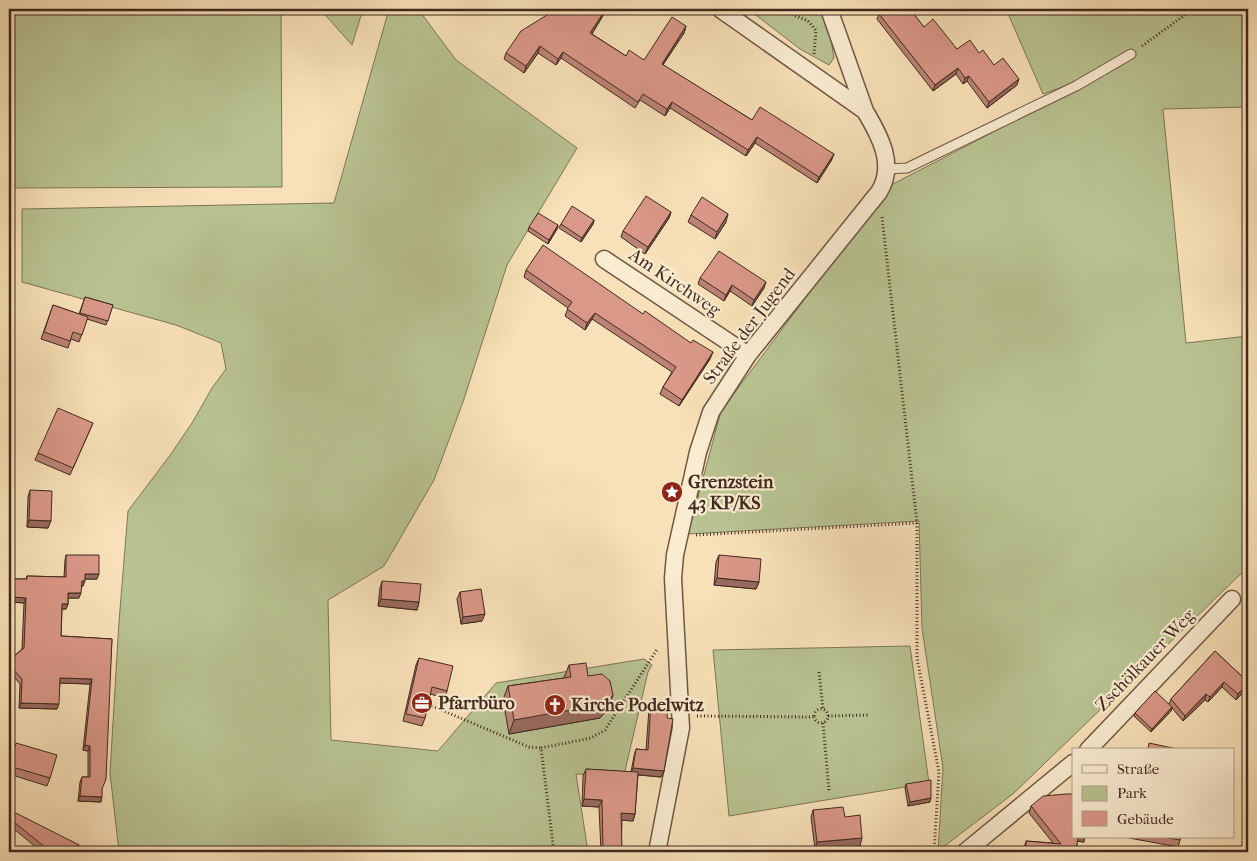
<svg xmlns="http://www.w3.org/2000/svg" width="1257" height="861" font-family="'IM FELL French Canon',serif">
  <rect width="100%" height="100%" fill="#f8e1b8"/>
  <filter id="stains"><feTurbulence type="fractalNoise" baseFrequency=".004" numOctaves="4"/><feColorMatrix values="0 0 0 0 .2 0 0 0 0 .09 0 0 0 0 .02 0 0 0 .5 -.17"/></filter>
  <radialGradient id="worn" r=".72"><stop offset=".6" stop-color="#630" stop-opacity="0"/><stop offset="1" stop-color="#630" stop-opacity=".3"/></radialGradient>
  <path fill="#b9c392" stroke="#7d7658" d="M9,9H281L282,187L9,188Z
    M320,9H363L352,45Z
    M389,9H418L456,60L577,148L507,265L463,402L434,480L384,566L328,600L331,740L438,751L496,683L644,659L652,665L648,672L624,775L576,774L588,852H119L110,773L119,622L128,511L171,454L192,423L212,388L226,369L221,343L176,325L22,282V209L334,203Z
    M748,9H820L830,34L834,58L829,65L800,49Z
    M1006,9H1248V107L1163,109L1186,343L1248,336V567L1014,793L938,851L943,768L922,628L919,521L688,534L721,411L889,186L1121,66L1043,94Z
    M910,646L929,783L729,816L713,650Z"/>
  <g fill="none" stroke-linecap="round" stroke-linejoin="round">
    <g stroke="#6f5745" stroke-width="11">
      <path id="lane" d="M888,169L907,168L1076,86L1131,54"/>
    </g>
    <g stroke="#6f5745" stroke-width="19">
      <path id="street" d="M829,9L865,111
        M604,259L748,355
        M1088,750L1232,599
        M657,852L681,728L673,578L675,555L698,452L711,412L748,355L879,192C896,165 880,136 865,111L720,9
        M965,852L1073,763"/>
    </g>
    <path stroke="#41291f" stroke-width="3" stroke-dasharray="1 2.5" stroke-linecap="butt" d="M779,9L808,21L816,30L814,54
      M1142,46L1193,9
      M882,217L917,523V658L939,772L934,852
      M696,535L917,523
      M819,672L823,709
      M432,706L529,747L541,748
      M814 716a7 7 0 1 1 14 0a7 7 0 1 1-14 0Z
      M697,716L813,717
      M828,716L870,715
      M823,723L829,791
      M554,852L541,748L591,738L605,730L658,648"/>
    <use href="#lane" stroke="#faecd1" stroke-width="9"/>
    <use href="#street" stroke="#faecd1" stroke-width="16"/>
  </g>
  <path fill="#bb8375" stroke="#41291f" d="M542,9H607L592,34L626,56L644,60L686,26L684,33L663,65L752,120L834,154L831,161L817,183L755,143L746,156L670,108L665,116L640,100L635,108L561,58L556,65L538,53L524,73L504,59L506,53L549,13Z
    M882,9H910L924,27L957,49L979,53L1017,85L987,108L967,81L963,84L956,74L933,91L877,19L879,14L884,10Z
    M671,212L669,218L645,254L621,237L623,231Z
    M691,215L726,222L715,239L688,222Z
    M594,220L593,224L581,242L559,228L561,224Z
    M558,225L557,229L548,244L528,231L529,227Z
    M526,270L710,359L679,406L660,394L663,387L672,372L592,319L585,330L565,316L568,308L524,277Z
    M700,278L764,288L752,306L730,291L724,301L698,284Z
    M85,297L113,305L106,325L87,319L79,342L71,339L68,348L41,339L53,305L79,314Z
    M93,423L70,475L35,460L38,453Z
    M30,490L48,528L27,527L28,497Z
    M66,555L97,579H85L83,586H81L79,598H68V604L66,609H62L61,636L112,639L101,802L78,801L80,782L82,777H88V751L83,750L90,684L60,683L57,709L19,708L20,684L11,673V662L13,657L22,649L24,603L11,602L12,584L14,579H26L27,576L64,577L65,560Z
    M719,555L759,582L756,589L714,585L716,562Z
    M382,581L419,602L417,610L378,606L380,588Z
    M460,592L482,621L461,624L457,599Z
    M1215,651L1248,682L1247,688L1236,700L1222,687L1208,702L1205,700L1183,721L1172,708L1171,711L1151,732L1134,716L1135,713L1169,704L1171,699Z
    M419,658L447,691L445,698L430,694L425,718L422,726L403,721L416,665Z
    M569,665L588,676L608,709L600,718L509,734L503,700L508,686L564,678Z
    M651,703L664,771L661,777L638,775L635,814L633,821L622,820L621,852H601L599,807L582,806L583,776L586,769L631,772L634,756L636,749L646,750L649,709Z
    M9,764L50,778L47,786L9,774Z
    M906,784L930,802L908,806L905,788Z
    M1248,788V809H1245Z
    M1031,806L1084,842L1077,841L1076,852H1024V848L1026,841L1053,843L1029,813Z
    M813,810L845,817L860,846L815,849L811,817Z
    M1248,813V852H1241Z
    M9,815L79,845L77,851L76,852H42L9,825Z
    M1129,837H1181L1178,847L1129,838Z"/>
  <path fill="#996a5f" stroke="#41291f" d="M606,9H607L588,40L590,33Z
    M686,26L684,33L659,70L662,64Z
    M540,46L538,53L524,73L526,66Z
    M563,52L561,58L556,65L558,59Z
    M958,68L956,74L933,91L935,85Z
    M969,76L967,81L963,84L965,78Z
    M1019,79L1017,85L987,108L989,102Z
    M672,102L670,108L665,116L667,109Z
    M757,137L755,143L746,156L748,150Z
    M834,154L831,161L817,183L819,177Z
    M671,212L669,218L645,254L648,247Z
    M728,214L726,222L715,239L717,232Z
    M594,220L593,224L581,242L582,238Z
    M558,225L557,229L548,244L549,240Z
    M766,282L764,288L752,306L754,300Z
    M732,285L730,291L724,301L726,295Z
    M595,313L592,319L585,330L587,323Z
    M713,352L710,359L679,406L682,400Z
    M29,520L51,521L48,528L27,527Z
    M85,574H99L97,579H83Z
    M717,578L759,582L756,589L714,585Z
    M82,581H85L83,586H80Z
    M68,593H81L79,598H67Z
    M13,597L26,598L24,603L11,602Z
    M381,599L419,602L417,610L378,606Z
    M62,604H68L66,609H60Z
    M485,614L482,621L461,624L463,617Z
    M60,678L92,679L90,684L58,683Z
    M1224,682L1222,687L1208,702L1210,697Z
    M1248,683L1247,688L1236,700L1238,694Z
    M1206,694L1205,700L1183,721L1185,716Z
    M613,695L608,709L600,718L509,734L514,720Z
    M21,703L59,704L57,709L19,708Z
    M1172,707L1171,711L1151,732L1152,729Z
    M85,745L90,746L88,751L83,750Z
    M633,768L664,771L661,777L631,774Z
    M80,796L102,797L101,802L78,801Z
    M931,798L930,802L908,806L910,802Z
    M584,799L602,800L599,807L582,806Z
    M621,813L635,814L633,821L619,820Z
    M1077,837H1085L1084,842L1075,841Z
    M862,838L860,846L815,849L817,842Z
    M603,849H622L621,852H602Z"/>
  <path fill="#da9888" stroke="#41291f" d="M554,9H606L590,33L626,56L629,50L644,60L672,17L686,26L662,64L752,120L760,107L834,154L819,177L757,137L748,150L672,102L667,109L643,94L638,102L563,52L558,59L540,46L526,66L506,53L521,31L555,10Z
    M886,9H910L924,27L933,19L957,49L970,40L979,53L983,50L994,65L1003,58L1019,79L989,102L969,76L965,78L958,68L935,85L879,14Z
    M646,196L671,212L648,247L623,231Z
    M702,197L728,214L717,232L691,215Z
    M572,206L594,220L582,238L561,224Z
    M538,213L558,225L549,240L529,227Z
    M543,245L643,314L645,311L691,343L693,340L713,352L682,400L663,387L676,367L595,313L587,323L567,309L572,302L526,270Z
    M719,251L766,282L754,300L732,285L726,295L700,278Z
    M85,297L113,305L108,321L80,313Z
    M53,305L88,317L82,335L73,332L70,341L44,332Z
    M58,408L93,423L73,468L38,453Z
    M30,490L52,491L51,521L29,520Z
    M66,555H99V574H85V581H82L81,593H68V604H62L61,636L112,639L106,779L102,789V797L80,796L82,777H90V746L85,745L92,679L60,678L59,704L21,703L22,679L12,668L13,657L24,648L26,598L13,597L14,579H27V576L66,577Z
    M719,555L761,559L759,582L717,578Z
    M382,581L421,584L419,602L381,599Z
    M481,589L485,614L463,617L460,592Z
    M1215,651L1248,682V683L1238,694L1224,682L1210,697L1206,694L1185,716L1171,699Z
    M419,658L453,666L447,691L432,687L425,718L406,714Z
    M586,663L588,676L602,674L610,681L613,695L605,704L514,720L508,686L571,677L569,665Z
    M1155,691L1172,707L1152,729L1135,713Z
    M651,703L668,704L667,718L673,719L664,771L633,768L636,749L648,750Z
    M16,743L57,755L50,778L9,766Z
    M1149,743L1182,750H1148Z
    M586,769L638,772L635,814L621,813L622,849H603L602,800L584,799Z
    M931,780V798L910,802L906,784Z
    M1067,794H1073V837H1078L1076,852H1026V841L1061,844L1031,806L1043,796Z
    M843,807L845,817L860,815L862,838L817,842L813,810Z
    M12,811L79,845L74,852H51L9,818V815Z
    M1248,818V852H1242Z
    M1163,837H1181L1180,840Z
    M882,847V852H852V848Z"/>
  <defs>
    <g id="sight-disc" transform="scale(1.125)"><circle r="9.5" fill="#8f2418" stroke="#faecd1"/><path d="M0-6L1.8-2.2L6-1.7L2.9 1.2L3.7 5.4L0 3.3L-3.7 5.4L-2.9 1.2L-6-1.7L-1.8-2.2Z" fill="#fff"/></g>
    <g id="office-disc" transform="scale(1.125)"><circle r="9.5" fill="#8f2418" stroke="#faecd1"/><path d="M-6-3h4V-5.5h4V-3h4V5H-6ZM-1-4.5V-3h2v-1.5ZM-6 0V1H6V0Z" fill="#fff"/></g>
    <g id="church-disc" transform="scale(1.125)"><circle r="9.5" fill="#8f2418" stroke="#faecd1"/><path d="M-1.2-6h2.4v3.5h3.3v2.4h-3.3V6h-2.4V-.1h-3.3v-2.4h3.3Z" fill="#fff"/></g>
  </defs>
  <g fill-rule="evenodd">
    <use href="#sight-disc" x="672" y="492"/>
    <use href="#office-disc" x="422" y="703"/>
    <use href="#church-disc" x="555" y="705"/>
  </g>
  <g text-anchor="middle" stroke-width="4.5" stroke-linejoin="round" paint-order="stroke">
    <g font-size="18" fill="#41291f" stroke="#faecd1">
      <text transform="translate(675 282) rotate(34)" y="6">Am Kirchweg</text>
      <text transform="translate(749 326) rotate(-53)" y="6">Straße der Jugend</text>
      <text transform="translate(1145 660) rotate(-46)" y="6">Zschölkauer Weg</text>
    </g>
    <g font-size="18" font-weight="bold" fill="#41291f" stroke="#faecd1" text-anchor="start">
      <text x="688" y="488">Grenzstein<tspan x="688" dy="21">43 KP/KS</tspan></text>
      <text x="438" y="709">Pfarrbüro</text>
      <text x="571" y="711">Kirche Podelwitz</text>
    </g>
  </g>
  <rect width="1257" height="861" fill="none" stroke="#f8e1b8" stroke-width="30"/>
  <rect x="10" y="10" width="1237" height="841" fill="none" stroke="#41291f" stroke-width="2.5"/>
  <rect x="15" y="15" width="1227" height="831" fill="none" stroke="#41291f"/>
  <rect x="1072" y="748" width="162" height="90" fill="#faecd1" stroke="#b09e8a"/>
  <rect x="1082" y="765" width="25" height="8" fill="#faecd1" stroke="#b09e8a"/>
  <text x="1117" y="774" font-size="15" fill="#41291f">Straße</text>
  <rect x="1082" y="786" width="25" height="15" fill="#b9c392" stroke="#b09e8a"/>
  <text x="1117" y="798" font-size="15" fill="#41291f">Park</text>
  <rect x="1082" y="811" width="25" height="15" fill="#da9888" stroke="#b09e8a"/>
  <text x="1117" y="824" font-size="15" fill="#41291f">Gebäude</text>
  <rect width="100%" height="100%" filter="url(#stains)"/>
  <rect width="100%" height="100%" fill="url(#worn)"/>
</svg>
